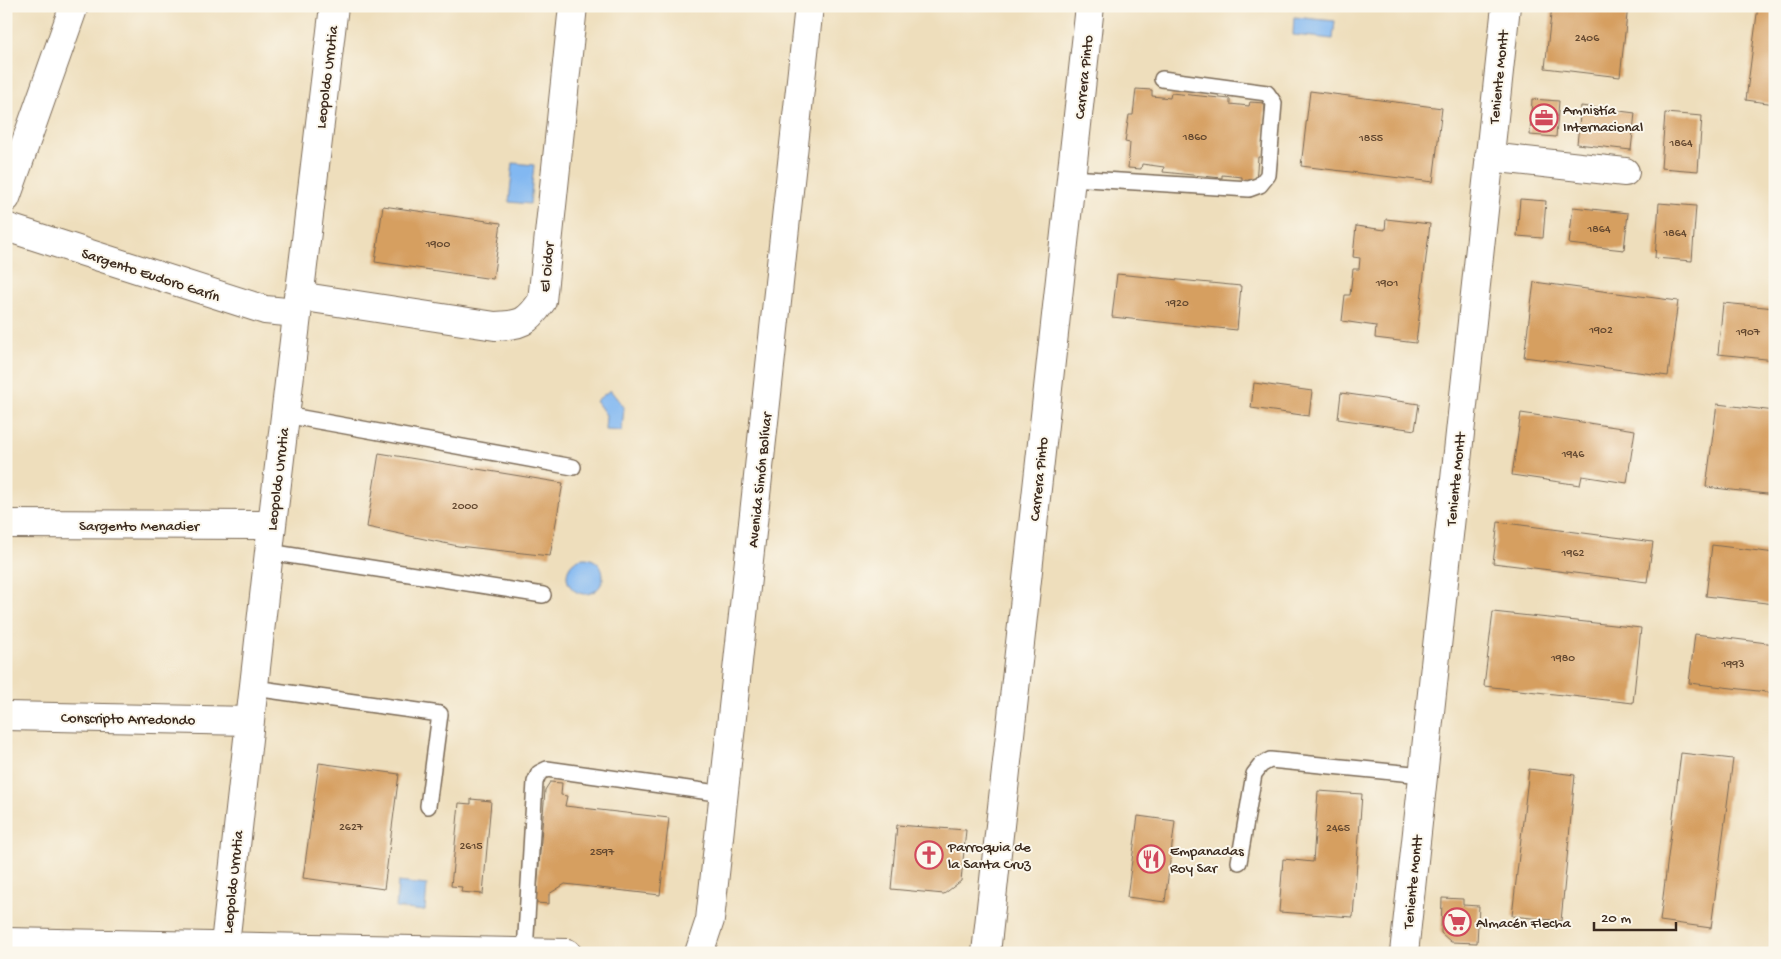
<svg xmlns="http://www.w3.org/2000/svg" width="1781" height="959" font-family="'Gochi Hand',sans-serif">
  <rect width="100%" height="100%" fill="#fbf7ec"/>
  <filter id="ink" filterUnits="userSpaceOnUse"><feTurbulence type="fractalNoise" baseFrequency=".02" numOctaves="2"/><feDisplacementMap in="SourceGraphic" scale="10" xChannelSelector="R" yChannelSelector="G"/><feConvolveMatrix kernelMatrix="1 2 1 2 8 2 1 2 1" color-interpolation-filters="sRGB"/></filter>
  <filter id="wash" filterUnits="userSpaceOnUse"><feTurbulence type="fractalNoise" baseFrequency=".0096" numOctaves="4" result="noise"/><feDisplacementMap in="SourceGraphic" scale="20" xChannelSelector="R" yChannelSelector="G"/><feGaussianBlur stdDeviation="1.12" result="paint"/><feColorMatrix in="noise" values="0 0 0 0 0 0 0 0 0 0 0 0 0 0 0 0 0 1.4 0 .05"/><feComposite in="paint" operator="in"/></filter>
  <g filter="url(#wash)">
    <rect width="100%" height="100%" fill="#eedebc"/>
    <path fill="#82b8f1" stroke="#5e7188" d="M1294,17L1335,21L1333,39L1293,35Z
      M513,163L534,165L530,204L509,202Z
      M610,390L624,407L622,431L605,430L606,415L596,401Z
      M567 576a18 18 0 1 1 36 0a18 18 0 1 1-36 0Z
      M398,882L427,885L425,911L396,908Z"/>
    <g id="blocks">
      <path fill="#d69f61" d="M1552,6H1628L1620,77L1545,68Z
        M1758,6H1775V104L1746,100Z
        M1136,89L1152,90V96L1170,98L1171,93L1230,99V104L1249,106L1250,102L1265,103L1263,157H1258L1256,182L1242,180V177L1222,175V178L1163,172L1164,167L1142,164L1141,169L1128,168L1130,143L1125,142L1129,115H1133Z
        M1310,91L1442,108L1433,182L1301,166Z
        M1532,99L1559,101L1556,137L1530,135Z
        M1581,106L1635,113L1631,150L1577,144Z
        M1665,113L1702,116L1698,171L1661,168Z
        M1520,199L1546,201L1543,238L1517,236Z
        M1659,203L1696,206L1692,261L1655,258Z
        M383,206L501,223L493,279L375,262Z
        M1573,207L1628,213L1624,250L1569,244Z
        M1386,219L1430,224L1416,343L1375,338L1376,326L1342,321L1345,295H1350L1353,269H1359L1360,258L1353,257L1356,226L1385,230Z
        M1117,274L1241,286L1237,330L1112,317Z
        M1534,282L1678,301L1668,376L1524,357Z
        M1723,303L1775,308V360L1718,354Z
        M1254,383L1312,391L1309,416L1251,408Z
        M1341,393L1419,404L1415,430L1338,419Z
        M1717,404L1775,411V495L1706,487Z
        M1521,413L1635,430L1627,483L1582,476L1580,485L1512,475Z
        M379,453L563,483L550,556L458,546L367,527Z
        M1498,522L1653,542L1647,582L1493,563Z
        M1712,545L1775,553V604L1706,596Z
        M1493,612L1641,628L1633,703L1484,686Z
        M1695,634L1775,644V693L1689,683Z
        M1681,753L1733,759L1711,928L1660,921Z
        M319,763L399,774L384,889L303,878Z
        M1529,769L1575,775L1561,921L1512,916Z
        M550,782L562,783L561,795L567,796L565,806L669,818L660,895L565,884L549,894V904L536,903L545,790Z
        M1318,791L1362,794L1353,917L1279,912L1283,859L1313,862Z
        M471,799L491,801L483,894L461,892L462,887L451,886L459,803L471,804Z
        M1138,816L1175,821L1165,902L1127,897Z
        M897,825L966,830L961,881L944,894L891,889Z
        M1442,898L1463,899V905L1479,906L1477,943L1451,942L1441,933Z"/>
    </g>
  </g>
  <g filter="url(#ink)">
    <use href="#blocks" fill-opacity="0" stroke="#7a6955" stroke-width="1"/>
    <g fill="none" stroke-linecap="round" stroke-linejoin="round">
      <g stroke="#7a6955" stroke-width="18">
        <path id="service" d="M1071,178L1249,189L1260,185L1268,175L1274,103L1267,93L1162,79
          M285,415L573,467
          M269,552L543,595
          M254,688L440,714L428,806
          M1239,862L1254,774L1261,765L1270,760L1423,775
          M525,952L535,782L539,773L547,769L724,794"/>
      </g>
      <g stroke="#7a6955" stroke-width="30">
        <path id="minor" d="M1489,157L1625,172
          M6,198L74,6
          M6,227L265,310L297,313
          M298,296L495,326C521,325 527,323 542,301L573,6
          M6,524L272,525
          M6,716L250,721
          M224,953L272,525L334,6
          M986,953L1090,6
          M1404,953L1506,6"/>
      </g>
      <g stroke="#7a6955" stroke-width="30">
        <path id="tertiary" d="M699,953L710,920L809,6"/>
      </g>
      <g stroke="#7a6955" stroke-width="30">
        <path id="secondary" d="M6,942L567,953"/>
      </g>
      <use href="#service" stroke="#fff" stroke-width="15"/>
      <use href="#minor" stroke="#fff" stroke-width="28"/>
      <use href="#tertiary" stroke="#fff" stroke-width="28"/>
      <use href="#secondary" stroke="#fff" stroke-width="28"/>
    </g>
  </g>
  <defs>
    <g id="office-ring" transform="scale(1.4375)"><circle r="9.5" fill="#fbf7ec" stroke="#d1495b" stroke-width="1.5"/><path d="M-6-3h4V-5.5h4V-3h4V5H-6ZM-1-4.5V-3h2v-1.5ZM-6 0V1H6V0Z" fill="#d1495b"/></g>
    <g id="church-ring" transform="scale(1.4375)"><circle r="9.5" fill="#fbf7ec" stroke="#d1495b" stroke-width="1.5"/><path d="M-1.2-6h2.4v3.5h3.3v2.4h-3.3V6h-2.4V-.1h-3.3v-2.4h3.3Z" fill="#d1495b"/></g>
    <g id="restaurant-ring" transform="scale(1.4375)"><circle r="9.5" fill="#fbf7ec" stroke="#d1495b" stroke-width="1.5"/><path d="M-5-6h1v4h1v-4h1v4h1v-4h1v5L-1.5 .5V6h-2V.5L-5-1ZM5-6V6H3V1.5H1.5Q1.5-4 5-6Z" fill="#d1495b"/></g>
    <g id="supermarket-ring" transform="scale(1.4375)"><circle r="9.5" fill="#fbf7ec" stroke="#d1495b" stroke-width="1.5"/><path d="M-6-5.5h2.5l.6 2H6L4.5 2H-2.5L-4.4-4H-6ZM-1.5 3.2a1.3 1.3 0 1 0 .1 0ZM3 3.2a1.3 1.3 0 1 0 .1 0Z" fill="#d1495b"/></g>
  </defs>
  <g fill-rule="evenodd">
    <use href="#office-ring" x="1544" y="118"/>
    <use href="#church-ring" x="929" y="855"/>
    <use href="#restaurant-ring" x="1151" y="859"/>
    <use href="#supermarket-ring" x="1457" y="922"/>
  </g>
  <g text-anchor="middle" stroke-width="4" stroke-linejoin="round" paint-order="stroke">
    <g font-size="12" fill="#62472f">
      <text x="1587" y="41">2406</text>
      <text x="1195" y="140">1860</text>
      <text x="1371" y="141">1855</text>
      <text x="1681" y="146">1864</text>
      <text x="1599" y="232">1864</text>
      <text x="1675" y="236">1864</text>
      <text x="438" y="247">1900</text>
      <text x="1387" y="286">1901</text>
      <text x="1177" y="306">1920</text>
      <text x="1601" y="333">1902</text>
      <text x="1748" y="335">1907</text>
      <text x="1573" y="457">1946</text>
      <text x="465" y="509">2000</text>
      <text x="1573" y="556">1962</text>
      <text x="1563" y="661">1980</text>
      <text x="1733" y="667">1993</text>
      <text x="351" y="830">2627</text>
      <text x="1338" y="831">2465</text>
      <text x="471" y="849">2615</text>
      <text x="602" y="855">2597</text>
    </g>
    <g font-size="15" fill="#3b2a1e" stroke="#fbf7ec">
      <text transform="translate(326 77) rotate(-83)" y="5">Leopoldo Urrutia</text>
      <text transform="translate(1083 77) rotate(-84)" y="5">Carrera Pinto</text>
      <text transform="translate(1498 77) rotate(-84)" y="5">Teniente Montt</text>
      <text transform="translate(546 267) rotate(-85)" y="5">El Oidor</text>
      <text transform="translate(151 274) rotate(18)" y="5">Sargento Eudoro Garín</text>
      <text transform="translate(277 479) rotate(-83)" y="5">Leopoldo Urrutia</text>
      <text transform="translate(1038 479) rotate(-84)" y="5">Carrera Pinto</text>
      <text transform="translate(1455 479) rotate(-84)" y="5">Teniente Montt</text>
      <text transform="translate(759 480) rotate(-84)" y="5">Avenida Simón Bolívar</text>
      <text x="139" y="530">Sargento Menadier</text>
      <text transform="translate(128 718) rotate(1)" y="5">Conscripto Arredondo</text>
      <text transform="translate(232 882) rotate(-84)" y="5">Leopoldo Urrutia</text>
      <text transform="translate(1412 882) rotate(-84)" y="5">Teniente Montt</text>
    </g>
    <g font-size="15" fill="#3b2a1e" stroke="#fbf7ec" text-anchor="start">
      <text x="1563" y="114">Amnistía<tspan x="1563" dy="17">Internacional</tspan></text>
      <text x="948" y="851">Parroquia de<tspan x="948" dy="17">la Santa Cruz</tspan></text>
      <text x="1170" y="855">Empanadas<tspan x="1170" dy="17">Roy Sar</tspan></text>
      <text x="1476" y="927">Almacén Flecha</text>
    </g>
  </g>
  <rect width="1781" height="959" fill="none" stroke="#fbf7ec" stroke-width="25"/>
  <path d="M1594 922v8h82v-8" fill="none" stroke="#3b2a1e" stroke-width="2.5"/>
  <text x="1601" y="922" font-size="15" fill="#3b2a1e" stroke="#fbf7ec" stroke-width="4" paint-order="stroke">20 m</text>
</svg>
